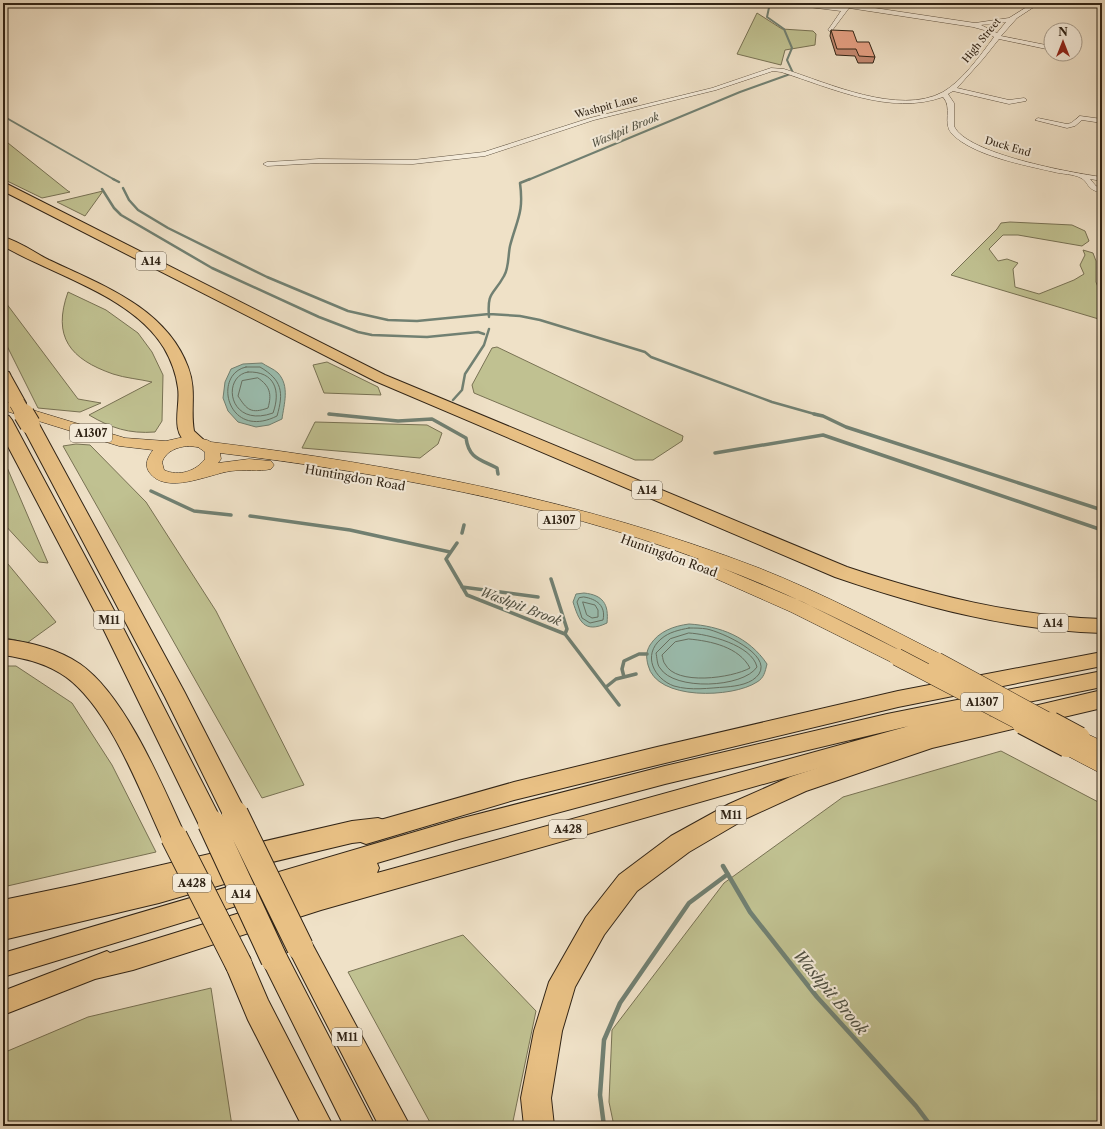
<svg xmlns="http://www.w3.org/2000/svg" width="1105" height="1129" font-family="'Libre Caslon Text',serif">
  <rect width="100%" height="100%" fill="#efe1c7"/>
  <filter id="stains"><feTurbulence type="fractalNoise" baseFrequency=".005" numOctaves="4"/><feColorMatrix values="0 0 0 0 .2 0 0 0 0 .09 0 0 0 0 .02 0 0 0 .5 -.17"/></filter>
  <radialGradient id="worn" r=".72"><stop offset=".6" stop-color="#630" stop-opacity="0"/><stop offset="1" stop-color="#630" stop-opacity=".3"/></radialGradient>
  <path fill="#c0c191" stroke="#787254" d="M757,13L782,29L813,31L816,34L815,45L785,50L781,65L737,54Z
    M3,139L68,191L70,192L42,198L3,179Z
    M103,191L85,216L57,202Z
    M1010,222L1072,225L1085,231L1089,241L1082,246L1018,235H1003L989,249L998,261L1007,259L1018,263L1013,269L1015,287L1039,294L1074,280L1084,274L1080,265L1085,255L1083,250L1093,253L1096,261V282L1102,297V320L951,275L997,229L1001,223Z
    M68,292L106,310L138,333L152,352L163,375L162,421L155,432C129,434 111,428 89,415L152,382C139,379 125,378 113,374C70,359 52,337 68,292Z
    M3,299L78,399L101,403L80,412L38,408L3,338Z
    M497,347L683,436L682,441L653,460H635L474,393L472,385L492,348Z
    M327,362L378,387L381,395L324,393L313,365Z
    M315,422L427,425L442,433L438,444L420,458L302,448Z
    M76,444L90,445L146,502L216,611L304,785L262,798L63,446Z
    M3,465H6L48,563L39,562L3,523Z
    M3,558L56,622L27,643L3,637Z
    M3,666H16L72,703L112,765L156,852L3,887Z
    M1001,751L1102,804V1126H614L609,1102L612,1030L724,883L843,797Z
    M463,935L536,1011L512,1126H432L348,972Z
    M211,988L232,1126H3V1053L88,1017Z"/>
  <path fill="#9bbeb0" stroke="#718072" d="M262,363C266,366 274,369 278,373C290,386 284,404 282,419L269,425L256,427L238,422L228,411L223,398L225,382L231,369L243,364Z
    M584,593C603,595 609,604 607,623C584,634 579,621 573,602L576,594Z
    M689,624C720,626 749,637 767,664C765,672 764,678 757,682C733,698 656,701 648,665C646,657 646,652 650,645C659,631 674,626 689,624Z"/>
  <g fill="none" stroke-linecap="round" stroke-linejoin="round">
    <path stroke="#667163" stroke-width="1" d="M246,367H260C282,380 284,392 277,416C227,441 212,374 246,367Z
      M248,372C275,371 281,391 273,413C228,429 221,376 248,372Z
      M258,378C270,386 272,394 268,408C251,414 247,410 238,396L242,381Z
      M584,597C597,599 606,606 603,620L590,623L582,618L577,602L579,598Z
      M583,602L595,605L598,610V617L592,618L587,615Z
      M689,628C695,628 701,628 707,629C721,632 772,654 759,674C752,684 737,686 726,687C709,688 691,691 674,686C654,679 642,655 661,639C669,632 679,630 689,628Z
      M689,633C708,634 752,645 757,667C743,688 674,691 660,668C657,665 657,657 656,653L670,639Z
      M689,639C711,641 739,647 750,668C732,678 676,686 665,664C663,662 663,658 662,655L675,642Z"/>
    <path stroke="#718072" stroke-width="2" d="M3,116L115,180
      M528,180L740,92L793,73L787,60L792,48L784,29L767,17L770,3"/>
    <path stroke="#718072" stroke-width="2.5" d="M113,179L119,182
      M123,188L129,200L138,210L168,228L267,277L348,311L388,320L417,321L489,314L520,316L540,320L645,352L651,357L772,402L818,415
      M102,189L114,208L121,215L212,268L319,317L358,332L372,335L427,337L478,332L484,334
      M489,317C487,291 493,296 504,276C509,268 508,255 510,246C517,219 524,213 520,183L530,179
      M453,400L462,390L465,374L484,345L489,329
      M329,414L338,415"/>
    <path stroke="#718072" stroke-width="3.5" d="M329,414L398,421L432,419L466,438C469,459 480,459 497,468L498,474
      M814,414L823,416L846,427L1102,510
      M715,453L823,435L1102,530
      M151,491L194,511L231,515
      M250,516L350,530L450,552
      M462,533L464,525
      M457,543L446,559L467,595L565,634L619,705
      M551,579L567,629L565,634
      M462,587L538,597
      M624,677L622,669L624,661L639,654H647
      M606,687L616,679L636,674"/>
    <path stroke="#718072" stroke-width="4.5" d="M723,866L750,912L817,997L916,1106L931,1126
      M604,1126L600,1095L604,1040L620,1003L689,903L728,874"/>
    <g stroke="#605342" stroke-width="1">
      <path id="minor" d="M798,3L844,8L845,5L848,4L975,23L1009,18L1033,3H1040L1017,18L1001,36L1051,46V50L999,39L983,59L957,88L1009,100L1024,98L1026,99V101L1009,104L953,91L948,94L954,103V126C966,154 1073,173 1102,177V181L1090,179L1096,186L1102,189V193C1085,189 1090,183 1081,178C1074,174 1061,174 1054,172C1024,165 974,156 952,134C942,123 953,108 943,97C890,116 832,88 781,72L773,71L716,90L594,120L485,156L413,164L319,163L267,166L263,164L267,162L319,159L413,160L484,152L590,118L712,88L771,68L784,69C828,83 899,116 943,92C962,81 980,56 994,37L984,30L973,27L849,8L831,32L828,30L841,11L800,6ZM1006,22L997,33L981,25Z
        M1080,116L1102,119V123L1082,120L1075,126L1067,128L1035,120L1038,118L1067,124L1071,123Z"/>
    </g>
    <g stroke="#312416" stroke-width="1">
      <path id="primary" d="M3,401L125,438L166,441L188,436L207,440L211,442C398,465 582,500 759,568C822,593 883,625 944,656L946,661L944,666L937,668L930,666C862,630 794,595 722,568L803,602L903,652L906,657L903,662L897,664L891,662L791,612L694,569L691,565L694,561L699,559C546,502 382,473 220,453L221,459L218,463L249,459L271,461L274,465L271,469C259,472 244,469 231,471C209,474 166,496 149,472C144,464 148,457 153,450L119,446L3,410ZM188,446L198,447L205,452V459C196,471 179,477 164,470L162,462C166,451 177,447 188,446Z
        M1079,730L1102,741V774L1060,752L1057,746L1060,740L1070,739L1072,732Z"/>
    </g>
    <g stroke="#312416" stroke-width="2">
      <path id="trunk" d="M3,182L385,375L847,567C931,595 1014,616 1102,619V633C1008,630 923,607 835,577L375,381L3,191Z
        M3,237C19,241 35,253 49,260C102,285 166,308 188,367C197,391 190,408 194,431L206,442L204,446C198,447 194,447 189,444C169,433 181,406 178,388C176,373 171,360 164,348C133,296 53,275 3,246Z
        M1102,652V666L898,707L657,765L514,800L366,844L358,841L355,834L358,827L366,824L514,782L657,747L898,691Z
        M1102,671V687L989,710L991,714L988,720L981,722L321,910L133,970L95,979L3,1015V991L107,951L110,953L256,908L254,904L256,900L3,977V953L459,819L665,766L887,714ZM909,726L377,873L379,868L377,863L459,839L665,784Z
        M245,858L253,861L256,868L253,875L245,878L159,903L3,940V918L159,881Z"/>
    </g>
    <g stroke="#312416" stroke-width="2">
      <path id="motorway" d="M3,371L9,372L11,376L26,403L23,407L17,408L11,407C3,395 3,385 3,371Z
        M3,415L9,416L12,420L116,614L223,823L220,831L211,834L202,831L96,614L3,437Z
        M30,419L36,420L39,424L184,691L247,814L244,821L235,825L226,821L165,697L21,424L24,420Z
        M3,639C30,642 58,649 80,664C126,696 163,787 186,837L183,845L174,848L165,845C141,794 111,710 66,677C48,664 25,658 3,655Z
        M1102,690V708L932,748L806,791L747,818L689,852L637,891L604,935L575,987L562,1031L551,1098L554,1126H524L521,1098L534,1031L549,982L586,917L619,875L671,836L729,804L790,777L932,730Z
        M378,818L387,821L390,829L387,837L378,840L352,843L75,909L3,924V900L75,885L352,821Z
        M300,934L309,938L410,1126H379L287,947L291,938Z
        M274,946L284,950L375,1126H344L261,959L264,950Z
        M239,952L249,956L268,1000L333,1126H302L248,1020L225,965L229,956Z"/>
    </g>
    <use href="#minor" fill="#f5ecdb" fill-rule="evenodd"/>
    <use href="#primary" fill="#e8c084" fill-rule="evenodd"/>
    <use href="#trunk" fill="#e8c084" fill-rule="evenodd"/>
    <use href="#motorway" fill="#e8c084" fill-rule="evenodd"/>
    <g stroke="#312416" stroke-width="18" stroke-linecap="butt">
      <path id="primary-bridge-far1" d="M897,657L1025,724
        M937,661L1053,724"/>
    </g>
    <g stroke="#312416" stroke-width="24" stroke-linecap="butt">
      <path id="primary-bridge" d="M1023,723L1067,746
        M1051,723L1079,738"/>
    </g>
    <g stroke="#312416" stroke-width="16" stroke-linecap="butt">
      <path id="motorway-bridge-far2" d="M17,403L24,415"/>
    </g>
    <g stroke="#312416" stroke-width="22" stroke-linecap="butt">
      <path id="motorway-bridge-far1" d="M24,414L30,424"/>
    </g>
    <g stroke="#312416" stroke-width="28" stroke-linecap="butt">
      <path id="motorway-bridge" d="M235,814L300,947
        M211,823L274,959
        M174,837L239,965"/>
    </g>
    <use href="#primary-bridge-far1" stroke="#e8c084" stroke-width="17"/>
    <use href="#primary-bridge" stroke="#e8c084" stroke-width="22"/>
    <use href="#motorway-bridge-far2" stroke="#e8c084" stroke-width="15"/>
    <use href="#motorway-bridge-far1" stroke="#e8c084" stroke-width="20"/>
    <use href="#motorway-bridge" stroke="#e8c084" stroke-width="26"/>
  </g>
  <path fill="#c68a72" stroke="#312416" d="M831,30L875,57L873,63H858L855,56L836,55L830,36Z"/>
  <path fill="#e6a184" stroke="#312416" d="M831,30L853,31L857,42H869L875,57L859,56L856,49H837Z"/>
  <g text-anchor="middle" stroke-width="4" stroke-linejoin="round" paint-order="stroke">
    <g font-size="10" fill="#312416" stroke="#f5ecdb">
      <text transform="translate(981 40) rotate(-51)" y="4">High Street</text>
      <text transform="translate(606 106) rotate(-15)" y="4">Washpit Lane</text>
      <text transform="translate(1008 146) rotate(16)" y="4">Duck End</text>
    </g>
    <g font-size="11" font-style="italic" fill="#515244" stroke="#f5ecdb">
      <text transform="translate(625 130) rotate(-23)" y="4">Washpit Brook</text>
    </g>
    <g fill="#f5ecdb" stroke="#6c6051" stroke-width="1">
      <rect x="136" y="252" width="30" height="18" rx="3"/>
      <rect x="70" y="424" width="42" height="18" rx="3"/>
      <rect x="632" y="481" width="30" height="18" rx="3"/>
      <rect x="538" y="511" width="42" height="18" rx="3"/>
      <rect x="94" y="611" width="30" height="18" rx="3"/>
      <rect x="1038" y="614" width="30" height="18" rx="3"/>
      <rect x="961" y="693" width="42" height="18" rx="3"/>
      <rect x="716" y="806" width="30" height="18" rx="3"/>
      <rect x="549" y="820" width="38" height="18" rx="3"/>
      <rect x="173" y="874" width="38" height="18" rx="3"/>
      <rect x="226" y="885" width="30" height="18" rx="3"/>
      <rect x="332" y="1028" width="30" height="18" rx="3"/>
    </g>
    <g font-size="11" font-weight="bold" fill="#312416">
      <text x="151" y="265">A14</text>
      <text x="91" y="437">A1307</text>
      <text x="647" y="494">A14</text>
      <text x="559" y="524">A1307</text>
      <text x="109" y="624">M11</text>
      <text x="1053" y="627">A14</text>
      <text x="982" y="706">A1307</text>
      <text x="731" y="819">M11</text>
      <text x="568" y="833">A428</text>
      <text x="192" y="887">A428</text>
      <text x="241" y="898">A14</text>
      <text x="347" y="1041">M11</text>
    </g>
    <g font-size="12" fill="#312416" stroke="#f5ecdb">
      <text transform="translate(355 478) rotate(10)" y="4">Huntingdon Road</text>
      <text transform="translate(669 556) rotate(20)" y="4">Huntingdon Road</text>
    </g>
    <g font-size="13" font-style="italic" fill="#515244" stroke="#f5ecdb">
      <text transform="translate(521 606) rotate(21)" y="5">Washpit Brook</text>
    </g>
    <g font-size="16" font-style="italic" fill="#515244" stroke="#f5ecdb">
      <text transform="translate(831 992) rotate(50)" y="6">Washpit Brook</text>
    </g>
  </g>
  <rect width="1105" height="1129" fill="none" stroke="#efe1c7" stroke-width="16"/>
  <rect x="4" y="4" width="1097" height="1121" fill="none" stroke="#312416" stroke-width="2"/>
  <rect x="8" y="8" width="1089" height="1113" fill="none" stroke="#312416"/>
  <g transform="translate(1063 42)"><circle r="19" fill="#f5ecdb" stroke="#a79c8c"/>
  <path d="M0-3L7 15L0 10L-7 15Z" fill="#8f2418"/>
  <text y="-6" font-size="11" font-weight="bold" text-anchor="middle" fill="#312416">N</text>
  </g>
  <rect width="100%" height="100%" filter="url(#stains)"/>
  <rect width="100%" height="100%" fill="url(#worn)"/>
</svg>
